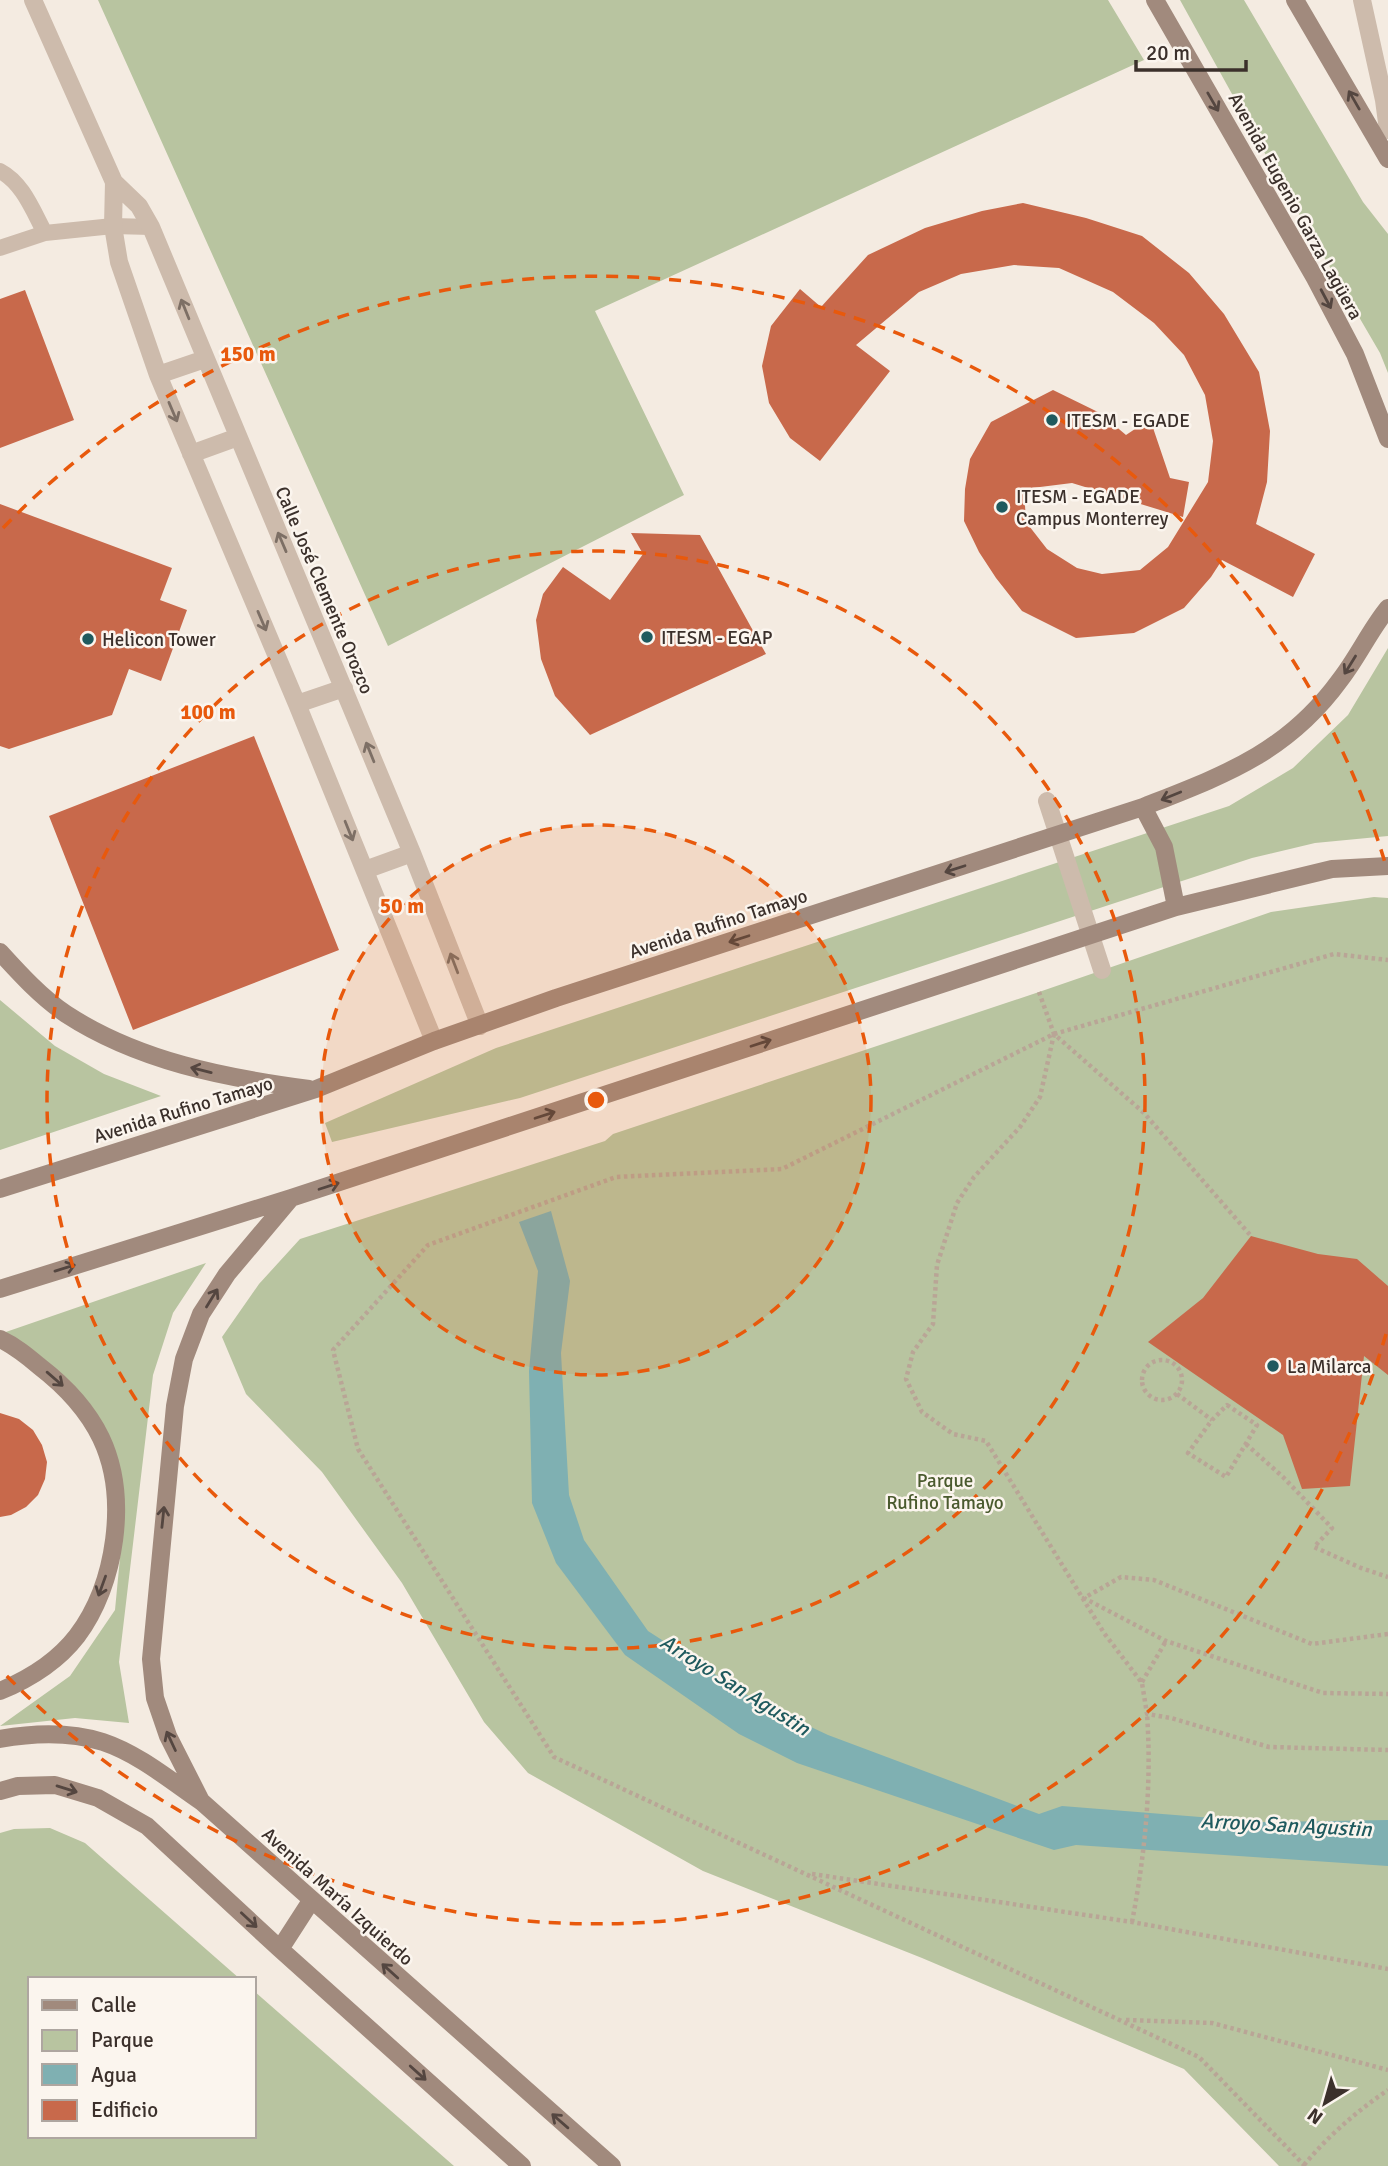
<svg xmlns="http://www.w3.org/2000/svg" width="1388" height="2166" font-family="Signika,sans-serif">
  <rect width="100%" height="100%" fill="#f4ebe1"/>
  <path fill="#b8c4a0" d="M98,0H1108L1144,60L595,311L684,495L388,646Z
    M1180,0H1244L1363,202L1388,234V373L1380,353L1289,197Z
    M1388,648V836L1315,843L1252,858L520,1098L332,1142L325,1123L496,1048L1229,806L1293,768L1348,715Z
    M1374,897L1388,898V2166H1279L1184,2069L922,1958L703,1871L528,1773L484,1722L402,1583L322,1472L246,1394L222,1337L259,1284L300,1239L605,1141L613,1134L1039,992L1271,912Z
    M0,1000L55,1046L104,1074L161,1096L0,1150Z
    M206,1263L173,1313L153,1375L119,1662L129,1723L75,1718L0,1726L70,1676L115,1610L125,1505L115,1459L93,1416L0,1334Z
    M50,1828L85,1843L240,1979H30V2136H254V1991L454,2166H0V1833L14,1829Z"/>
  <path fill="#7fb0b2" d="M551,1211L570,1281L561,1353L569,1495L584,1540L648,1631L758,1702L828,1735L1039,1814L1062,1806L1263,1822L1388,1820V1866L1076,1845L1054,1850L797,1763L739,1734L625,1655L556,1563L532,1503L529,1371L538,1271L519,1222Z"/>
  <path fill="#c8694b" d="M1023,203L1086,218L1142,236L1189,273L1224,314L1259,372L1270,431L1267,482L1256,524L1315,554L1293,597L1222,560L1211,577L1184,608L1134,633L1076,638L1022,611L996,578L979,552L964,521L965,489L970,459L991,422L1053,390L1100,413L1126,435L1150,419L1170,478L1189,482L1183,517L1072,483L1024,489L1026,522L1047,549L1077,568L1102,574L1140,570L1168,547L1208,482L1213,441L1205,395L1184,355L1154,323L1113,292L1059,268L1014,265L961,274L919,292L856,345L890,371L820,461L790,438L769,403L762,366L771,326L800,289L821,307L868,255L925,228L982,211Z
    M25,290L74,420L0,448V299Z
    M0,504L172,568L160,600L187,610L161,681L129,669L112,715L9,749L0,746Z
    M631,533L700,535L766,654L590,735L555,696L541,659L536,620L543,594L563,567L610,600L643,554Z
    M254,736L339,950L133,1030L49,816Z
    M1251,1236L1318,1254L1357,1259L1388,1286V1375L1364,1356L1350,1486L1302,1489L1283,1435L1148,1342L1203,1298Z
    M0,1413L19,1419L33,1430L42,1445L47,1462L45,1479L38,1495L26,1507L11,1515L0,1517Z"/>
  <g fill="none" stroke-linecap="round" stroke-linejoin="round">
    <path stroke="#b9a596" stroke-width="4.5" stroke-dasharray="3.5 3.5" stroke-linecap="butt" d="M1039,992L1054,1034L1144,1113L1251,1236
      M1054,1034L1040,1097L1020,1127L974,1177L957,1203L937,1265L933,1324L913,1352L906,1379L922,1412L953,1434L986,1441L1104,1633L1142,1683L1147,1714L1171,1718L1269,1747L1388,1750
      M1142 1380a20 20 0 1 1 40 0a20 20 0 1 1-40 0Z
      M1177,1394L1212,1420
      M1227,1405L1257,1425L1226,1477L1188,1453L1212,1420Z
      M1246,1444L1283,1477L1332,1528L1314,1547L1361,1568L1388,1577
      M1388,1634L1312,1644L1154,1580L1121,1577L1084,1598L1166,1641L1323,1693L1388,1694
      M1142,1682L1166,1641
      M812,1874L1132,1922L1388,1969
      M1132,1922C1145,1855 1152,1783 1147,1714
      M1126,2020L1212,2023L1388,2070
      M1304,2165C1328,2136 1357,2111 1388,2090
      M1305,2166L1199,2057L554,1757L358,1449L333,1350L428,1245L616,1177L782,1169L1054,1034L1334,954L1388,960"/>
    <path stroke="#cdbbac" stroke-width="16" d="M0,171C23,183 33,211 45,233
      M0,248L45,233L113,226L151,227"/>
    <path stroke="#cdbbac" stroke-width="18" d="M33,0L114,182L139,206L151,227L412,853L480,1026
      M1362,0L1384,100L1388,130
      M114,182L113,226L119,262L158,375L297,704L434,1041
      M158,375L205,359
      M191,454L238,437
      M297,704L344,688
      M1047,801L1102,970
      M365,870L412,853"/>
    <path stroke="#a18a7d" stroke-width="18" d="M1155,0L1315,278L1355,354L1388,439
      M1295,0L1388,159
      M1143,807L1164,847L1176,907
      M0,952C20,974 41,997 66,1014C138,1061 225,1078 309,1089
      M0,1189L316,1089L434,1041L556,998L1143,807C1224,775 1287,753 1340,680C1358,657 1370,630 1388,608
      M0,1289L291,1198L1176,907L1332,869L1388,866
      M0,1339C15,1346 27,1356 39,1366C65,1386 87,1409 101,1438C129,1497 116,1584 77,1636C57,1662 29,1679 0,1691
      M0,1739C33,1733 71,1732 103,1742C139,1754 171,1781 202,1802L612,2166
      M0,1791L18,1786L55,1785L98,1798L147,1826L280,1949L522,2166
      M200,1799L168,1736L155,1698L151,1659L175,1406L184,1359L201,1314L227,1274L291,1198
      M280,1949L311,1901"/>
  </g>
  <defs><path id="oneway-shaft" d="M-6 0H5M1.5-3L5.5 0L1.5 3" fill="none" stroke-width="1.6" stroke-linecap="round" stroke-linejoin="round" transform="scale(1.75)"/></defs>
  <g stroke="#544640">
    <use href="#oneway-shaft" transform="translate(1354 100) rotate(-120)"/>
    <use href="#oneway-shaft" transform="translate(1213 102) rotate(60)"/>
    <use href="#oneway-shaft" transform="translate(1326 299) rotate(62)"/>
    <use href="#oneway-shaft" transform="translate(1350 665) rotate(122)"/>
    <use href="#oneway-shaft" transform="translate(1171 796) rotate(158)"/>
    <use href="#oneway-shaft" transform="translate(955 869) rotate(162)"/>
    <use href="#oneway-shaft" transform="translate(739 939) rotate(162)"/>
    <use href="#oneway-shaft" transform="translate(761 1043) rotate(-18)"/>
    <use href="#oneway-shaft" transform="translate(201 1070) rotate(-166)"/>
    <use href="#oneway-shaft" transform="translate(545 1115) rotate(-18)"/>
    <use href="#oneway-shaft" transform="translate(329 1186) rotate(-18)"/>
    <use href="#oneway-shaft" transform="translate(65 1268) rotate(-17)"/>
    <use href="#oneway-shaft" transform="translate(212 1298) rotate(-58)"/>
    <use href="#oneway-shaft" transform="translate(55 1379) rotate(41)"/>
    <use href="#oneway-shaft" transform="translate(163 1517) rotate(-84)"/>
    <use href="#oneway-shaft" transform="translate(102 1586) rotate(110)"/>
    <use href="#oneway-shaft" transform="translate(171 1741) rotate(-115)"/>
    <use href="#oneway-shaft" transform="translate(67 1789) rotate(17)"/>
    <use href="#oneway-shaft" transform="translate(249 1920) rotate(43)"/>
    <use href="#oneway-shaft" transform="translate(390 1971) rotate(-138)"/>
    <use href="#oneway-shaft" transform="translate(418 2073) rotate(42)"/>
    <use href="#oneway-shaft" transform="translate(560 2121) rotate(-139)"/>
  </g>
  <g stroke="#7d6f65">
    <use href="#oneway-shaft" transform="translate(185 309) rotate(-112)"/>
    <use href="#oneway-shaft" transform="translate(173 412) rotate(67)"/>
    <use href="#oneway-shaft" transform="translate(282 542) rotate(-113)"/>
    <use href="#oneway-shaft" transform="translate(262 621) rotate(67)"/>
    <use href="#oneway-shaft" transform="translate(370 752) rotate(-112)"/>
    <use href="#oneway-shaft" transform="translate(349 831) rotate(68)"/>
    <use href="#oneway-shaft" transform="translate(454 963) rotate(-111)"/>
  </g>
  <circle cx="596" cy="1100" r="275" fill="#e8590c" fill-opacity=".12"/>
  <g fill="none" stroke="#e8590c" stroke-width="3.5" stroke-dasharray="12 9">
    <circle cx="596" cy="1100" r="275"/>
    <circle cx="596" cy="1100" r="549"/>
    <path d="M1386 1334A824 824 0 0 1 3 1672M3 528A824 824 0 0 1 1386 866"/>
  </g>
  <g fill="#1f5a5e" stroke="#fbf5ee" stroke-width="2.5">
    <circle cx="1052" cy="420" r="7"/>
    <circle cx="1002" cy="507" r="7"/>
    <circle cx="647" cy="637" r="7"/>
    <circle cx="88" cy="639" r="7"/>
    <circle cx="1273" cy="1366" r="7"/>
  </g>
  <g text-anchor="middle" stroke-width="5" stroke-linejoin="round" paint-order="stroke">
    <g font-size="19" fill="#3b302b" stroke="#fbf5ee">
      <text transform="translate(1296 206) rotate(61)" y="7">Avenida Eugenio Garza Lagüera</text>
      <text transform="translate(325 590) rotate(67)" y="7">Calle José Clemente Orozco</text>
      <text transform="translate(718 923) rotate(-18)" y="7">Avenida Rufino Tamayo</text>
      <text transform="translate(183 1109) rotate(-17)" y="7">Avenida Rufino Tamayo</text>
      <text transform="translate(338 1896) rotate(42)" y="7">Avenida María Izquierdo</text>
    </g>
    <g font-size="19" fill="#3b302b" stroke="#fbf5ee" text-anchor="start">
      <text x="1066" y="427">ITESM - EGADE</text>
      <text x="1016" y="503">ITESM - EGADE<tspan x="1016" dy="22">Campus Monterrey</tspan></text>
      <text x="661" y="644">ITESM - EGAP</text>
      <text x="102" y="646">Helicon Tower</text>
      <text x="1287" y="1373">La Milarca</text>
    </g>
    <g font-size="19" fill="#4a5a2e" stroke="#fbf5ee">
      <text x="945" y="1487">Parque<tspan x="945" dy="22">Rufino Tamayo</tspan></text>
    </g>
    <g font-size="21" font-style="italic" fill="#1f5a5e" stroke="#fbf5ee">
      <text transform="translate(735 1685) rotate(32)" y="7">Arroyo San Agustin</text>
      <text transform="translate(1286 1825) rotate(3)" y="7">Arroyo San Agustin</text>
    </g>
  </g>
  <circle cx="596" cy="1100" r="10" fill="#e8590c" stroke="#fbf5ee" stroke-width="3.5"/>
  <g font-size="21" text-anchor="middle" font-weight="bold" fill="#e8590c" stroke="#fbf5ee" stroke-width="5" stroke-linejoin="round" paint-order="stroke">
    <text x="248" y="361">150 m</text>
    <text x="208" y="719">100 m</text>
    <text x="402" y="913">50 m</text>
  </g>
  <rect x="28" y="1977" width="228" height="161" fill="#fbf5ee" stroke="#aea6a0" stroke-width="2"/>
  <rect x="42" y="2000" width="35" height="10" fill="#a18a7d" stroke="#aea6a0" stroke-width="2"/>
  <text x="91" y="2012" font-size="21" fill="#3b302b">Calle</text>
  <rect x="42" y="2030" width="35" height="21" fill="#b8c4a0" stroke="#aea6a0" stroke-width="2"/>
  <text x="91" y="2047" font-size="21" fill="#3b302b">Parque</text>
  <rect x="42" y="2064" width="35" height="21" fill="#7fb0b2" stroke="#aea6a0" stroke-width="2"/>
  <text x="91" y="2082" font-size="21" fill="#3b302b">Agua</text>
  <rect x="42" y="2100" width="35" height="21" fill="#c8694b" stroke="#aea6a0" stroke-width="2"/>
  <text x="91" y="2117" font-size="21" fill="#3b302b">Edificio</text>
  <g transform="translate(1325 2103) rotate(217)" stroke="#fbf5ee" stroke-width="5" paint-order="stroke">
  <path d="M0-5L12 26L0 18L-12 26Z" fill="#3b302b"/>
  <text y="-10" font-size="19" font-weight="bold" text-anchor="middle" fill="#3b302b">N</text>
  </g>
  <path d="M1136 60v10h110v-10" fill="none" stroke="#3b302b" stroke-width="3.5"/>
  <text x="1146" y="60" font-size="21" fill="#3b302b" stroke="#fbf5ee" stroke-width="5" paint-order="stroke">20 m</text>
</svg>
